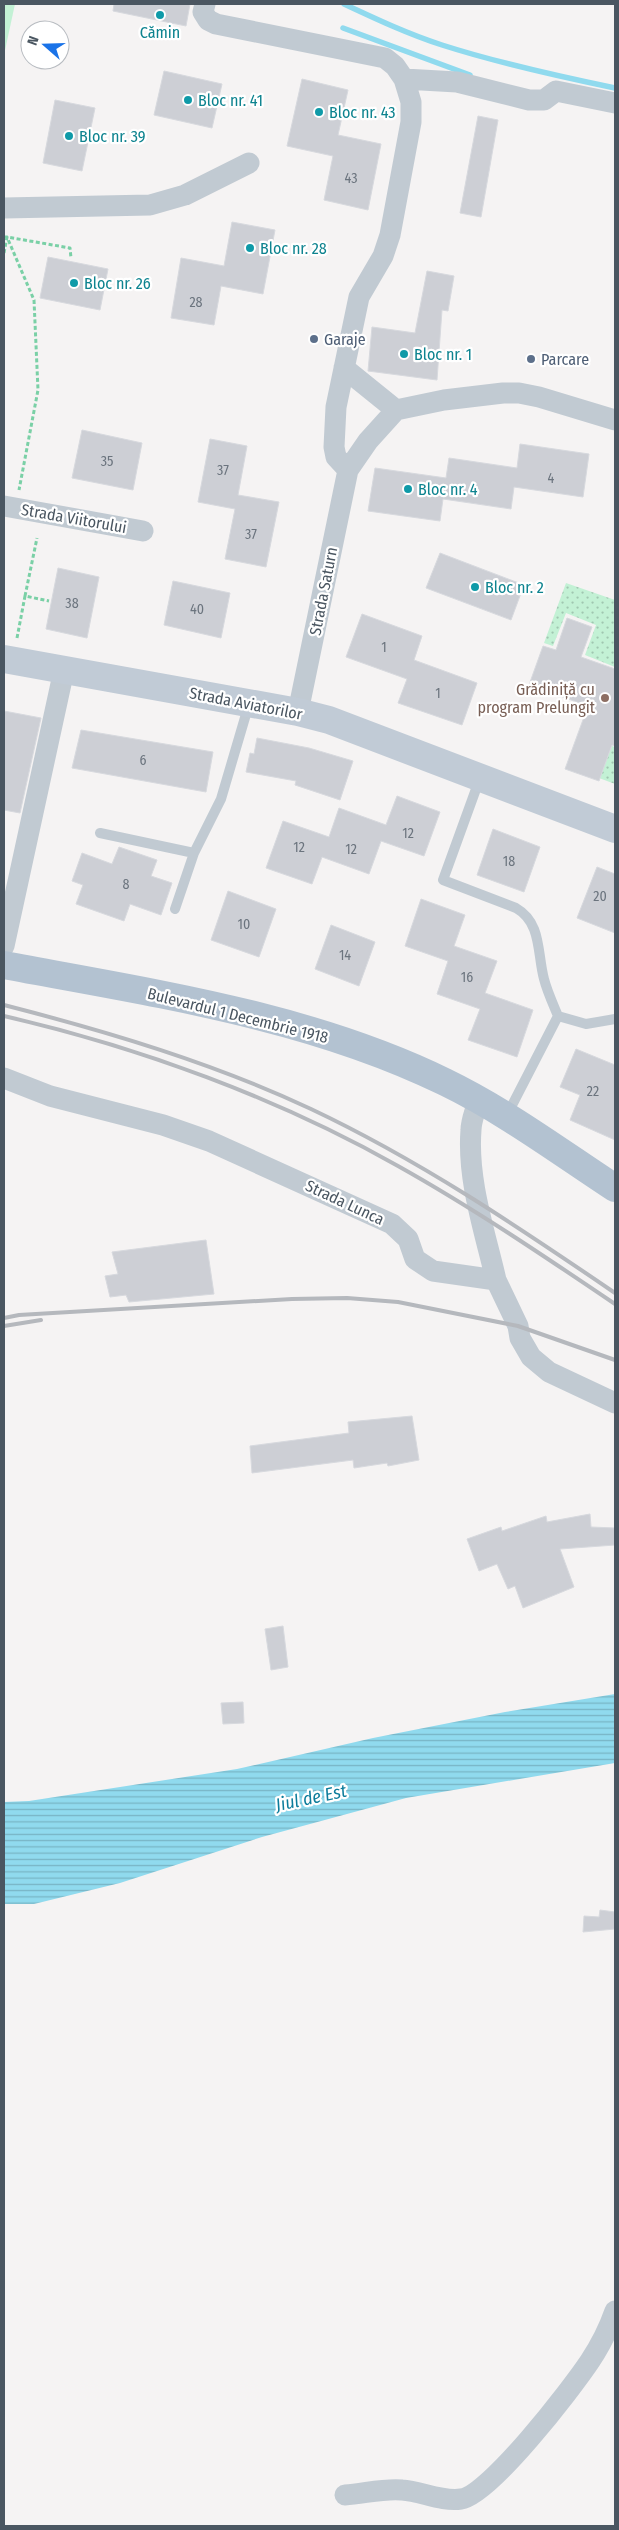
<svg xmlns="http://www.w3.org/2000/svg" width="619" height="2530" font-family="'Fira Sans Condensed',sans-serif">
  <defs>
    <pattern id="grass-dots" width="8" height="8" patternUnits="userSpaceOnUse" patternTransform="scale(1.25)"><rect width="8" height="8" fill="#c3f1d5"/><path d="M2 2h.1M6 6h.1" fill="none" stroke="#a0c6b0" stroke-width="1.8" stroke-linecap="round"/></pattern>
    <pattern id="water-rules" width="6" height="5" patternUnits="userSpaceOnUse" patternTransform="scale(1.25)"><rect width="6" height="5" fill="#90daee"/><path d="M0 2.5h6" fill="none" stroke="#78b4c4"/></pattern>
  </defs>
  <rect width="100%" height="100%" fill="#f5f3f3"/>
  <path fill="url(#grass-dots)" d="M566,583L615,600V667L585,655L596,625L566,613L553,646L544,643Z
    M612,746L615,747V784L599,778Z"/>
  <path fill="#c3f1d5" d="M4,4H15L4,55Z"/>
  <path fill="url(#water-rules)" d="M615,1694V1763L406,1798L262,1837L120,1883L34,1904H4V1802L29,1801L237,1769L373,1738L505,1712Z"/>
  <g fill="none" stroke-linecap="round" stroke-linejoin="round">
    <path stroke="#90daee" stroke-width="5.5" d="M344,4C376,19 408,34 442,45C498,63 557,76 615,88
      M343,28L470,75"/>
  </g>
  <path fill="#cdcfd5" stroke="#d7d9de" d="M114,4H190L186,26L113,11Z
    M164,71L222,84L212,128L154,115Z
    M302,79L348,90L338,135L381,144L368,210L324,200L333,156L287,146Z
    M55,100L95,108L82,171L43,163Z
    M478,116L498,120L481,217L460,213Z
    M232,222L275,230L263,294L221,286L214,325L171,318L181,258L224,266Z
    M48,257L108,269L100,310L40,298Z
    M427,271L454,276L448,311L442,310L437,380L368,371L372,327L415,333Z
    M82,430L142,443L133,490L72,478Z
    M210,439L247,446L238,495L279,502L266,567L225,559L235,509L198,502Z
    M520,444L589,454L583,497L514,487L511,509L443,499L440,521L368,511L375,468L446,478L449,458L517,468Z
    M440,553L524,585L511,620L426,588Z
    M58,568L99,577L87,638L46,629Z
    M173,581L230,593L221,638L164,625Z
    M362,614L422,636L414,660L477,683L462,725L398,703L407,679L346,657Z
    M567,618L592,627L581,657L615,669V746L612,745L599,781L565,769L588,706L529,685L543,646L556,650Z
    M4,711L41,718L20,813L4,810Z
    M81,730L213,752L206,792L72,768Z
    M257,738L309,748L353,761L340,800L295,785L296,781L246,772L250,753L254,754Z
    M397,796L440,812L424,856L381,841L369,874L322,857L312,884L266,868L283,821L329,837L339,808L386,825Z
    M493,829L540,847L524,892L477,875Z
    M119,847L157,860L151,876L172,883L161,915L130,904L124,921L76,904L83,885L72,881L82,853L112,864Z
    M597,867L615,874V933L577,918Z
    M228,891L276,909L259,957L211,940Z
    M421,899L465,915L454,946L497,961L485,993L533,1010L517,1057L468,1040L480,1009L437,994L448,961L405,946Z
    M331,925L375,942L359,986L315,969Z
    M576,1049L615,1065V1140L570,1120L580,1095L560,1087Z
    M206,1240L214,1294L129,1302L126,1295L110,1297L105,1276L118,1274L112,1252Z
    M412,1416L419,1460L388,1466L387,1463L354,1468L353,1460L252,1473L250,1446L349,1433L348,1422Z
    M590,1514L591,1527L615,1528V1545L560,1549L574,1587L523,1608L515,1586L508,1589L497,1564L479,1571L467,1539L501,1527L502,1531L546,1516L547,1522Z
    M283,1626L288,1667L271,1670L265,1629Z
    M243,1702L244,1723L223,1724L221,1703Z
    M600,1910L615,1912V1929L583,1932L584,1916L599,1917Z"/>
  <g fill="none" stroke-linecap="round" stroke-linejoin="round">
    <path stroke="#7ad0a6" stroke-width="3" stroke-dasharray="4 2.5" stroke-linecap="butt" d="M4,237H7L34,300L38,390L19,490
      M4,253L7,237L70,248L71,258
      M25,596L37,538
      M17,638L25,596L49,601"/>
    <path stroke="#c1cad2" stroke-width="10" d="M480,778L443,880L516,908C542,923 537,953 544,979C547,991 553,1004 558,1016L507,1115
      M100,833L194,853L175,909
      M194,853L221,799L249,704
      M558,1016L586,1024L615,1019"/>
    <path stroke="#c1cad2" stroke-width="21" d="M205,4L203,12L208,20L216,24L385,58L395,66L404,79L411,102V122L390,235L383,256L359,297L336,407L334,447L336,457L348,470
      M404,79L457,82L529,100H544L556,91L615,103
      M4,208L150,205L185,195L249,163
      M344,368L396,410
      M4,506L143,531
      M298,712L348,470L368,441L396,410L444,400L503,393H519L539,397L615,420
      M4,946L64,670
      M4,1078L50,1096L163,1125L209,1141L392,1224L408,1239L415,1259L433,1271L496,1280C485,1232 467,1180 471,1130C471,1120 476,1110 478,1100
      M496,1280L518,1326L520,1338L531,1357L549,1372L615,1403
      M345,2495C363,2494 384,2488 402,2490C421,2491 441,2502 461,2499C489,2496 572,2388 590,2361C600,2346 609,2328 615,2311"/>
    <path stroke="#c1cbd6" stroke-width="28" d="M4,659L298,712L329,720L615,829"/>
    <path stroke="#b3c2d1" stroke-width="28" d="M4,965C152,993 308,1015 445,1082C505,1111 560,1152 615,1188"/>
    <path stroke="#b5b8bd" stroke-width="4" d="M4,1005C109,1032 213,1063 311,1109C419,1160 517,1226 615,1293
      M4,1016C139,1047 278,1098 398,1166C473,1208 544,1256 615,1304
      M4,1318L19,1315L292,1299L347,1298L398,1302L518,1326L615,1360
      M4,1326L41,1320"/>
  </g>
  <g fill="#0f9aa8" stroke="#fff" stroke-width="2">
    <circle cx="160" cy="15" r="5"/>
    <circle cx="188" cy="100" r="5"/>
    <circle cx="319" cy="112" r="5"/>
    <circle cx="69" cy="136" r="5"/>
    <circle cx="250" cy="248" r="5"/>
    <circle cx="74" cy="283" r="5"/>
    <circle cx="404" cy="354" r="5"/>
    <circle cx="408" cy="489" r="5"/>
    <circle cx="475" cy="587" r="5"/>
  </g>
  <g fill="#5c6f8a" stroke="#fff" stroke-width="2">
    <circle cx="314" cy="339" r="5"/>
    <circle cx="531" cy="359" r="5"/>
  </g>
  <circle fill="#8d6e63" stroke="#fff" stroke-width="2" cx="605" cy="698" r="5"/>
  <g text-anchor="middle" stroke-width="4.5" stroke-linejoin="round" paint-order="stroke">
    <g font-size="14" fill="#6b747e">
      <text x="351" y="183">43</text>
      <text x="196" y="307">28</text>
      <text x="107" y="466">35</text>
      <text x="223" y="475">37</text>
      <text x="551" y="483">4</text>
      <text x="251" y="539">37</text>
      <text x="72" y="608">38</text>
      <text x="197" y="614">40</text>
      <text x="384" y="652">1</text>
      <text x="438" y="698">1</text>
      <text x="143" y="765">6</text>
      <text x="408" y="838">12</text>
      <text x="299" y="852">12</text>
      <text x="351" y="854">12</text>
      <text x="509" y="866">18</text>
      <text x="126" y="889">8</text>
      <text x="600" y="901">20</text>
      <text x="244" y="929">10</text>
      <text x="345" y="960">14</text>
      <text x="467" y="982">16</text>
      <text x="593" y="1096">22</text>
    </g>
    <g font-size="16" fill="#0d838f" stroke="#fff" text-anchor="start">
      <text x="160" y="38" text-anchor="middle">Cămin</text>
      <text x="198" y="106">Bloc nr. 41</text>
      <text x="329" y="118">Bloc nr. 43</text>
      <text x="79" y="142">Bloc nr. 39</text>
      <text x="260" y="254">Bloc nr. 28</text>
      <text x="84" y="289">Bloc nr. 26</text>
      <text x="414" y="360">Bloc nr. 1</text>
      <text x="418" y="495">Bloc nr. 4</text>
      <text x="485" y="593">Bloc nr. 2</text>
    </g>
    <g font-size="16" fill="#4e5e75" stroke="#fff" text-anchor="start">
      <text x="324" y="345">Garaje</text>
      <text x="541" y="365">Parcare</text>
    </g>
    <g font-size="16" fill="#4a5661" stroke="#fff">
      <text transform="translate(74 518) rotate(10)" y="6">Strada Viitorului</text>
      <text transform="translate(323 591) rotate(-79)" y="6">Strada Saturn</text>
      <text transform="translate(246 703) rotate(11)" y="6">Strada Aviatorilor</text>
      <text transform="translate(238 1015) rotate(14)" y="6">Bulevardul 1 Decembrie 1918</text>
      <text transform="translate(345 1202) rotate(25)" y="6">Strada Lunca</text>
    </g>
    <g font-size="16" fill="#785e54" stroke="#fff" text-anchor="end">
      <text x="595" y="695">Grădiniță cu<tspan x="595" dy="18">program Prelungit</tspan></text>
    </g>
    <g font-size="18" font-style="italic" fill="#0c7c9b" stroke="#fff">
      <text transform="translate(311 1798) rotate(-12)" y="6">Jiul de Est</text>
    </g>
  </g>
  <rect width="619" height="2530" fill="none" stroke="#4a5661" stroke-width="10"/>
  <g transform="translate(45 45) rotate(290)"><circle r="24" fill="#ffffff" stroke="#b7bbc0"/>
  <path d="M0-4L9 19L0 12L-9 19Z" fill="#1a73e8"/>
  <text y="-8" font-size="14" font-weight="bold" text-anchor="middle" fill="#4a5661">N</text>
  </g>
</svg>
